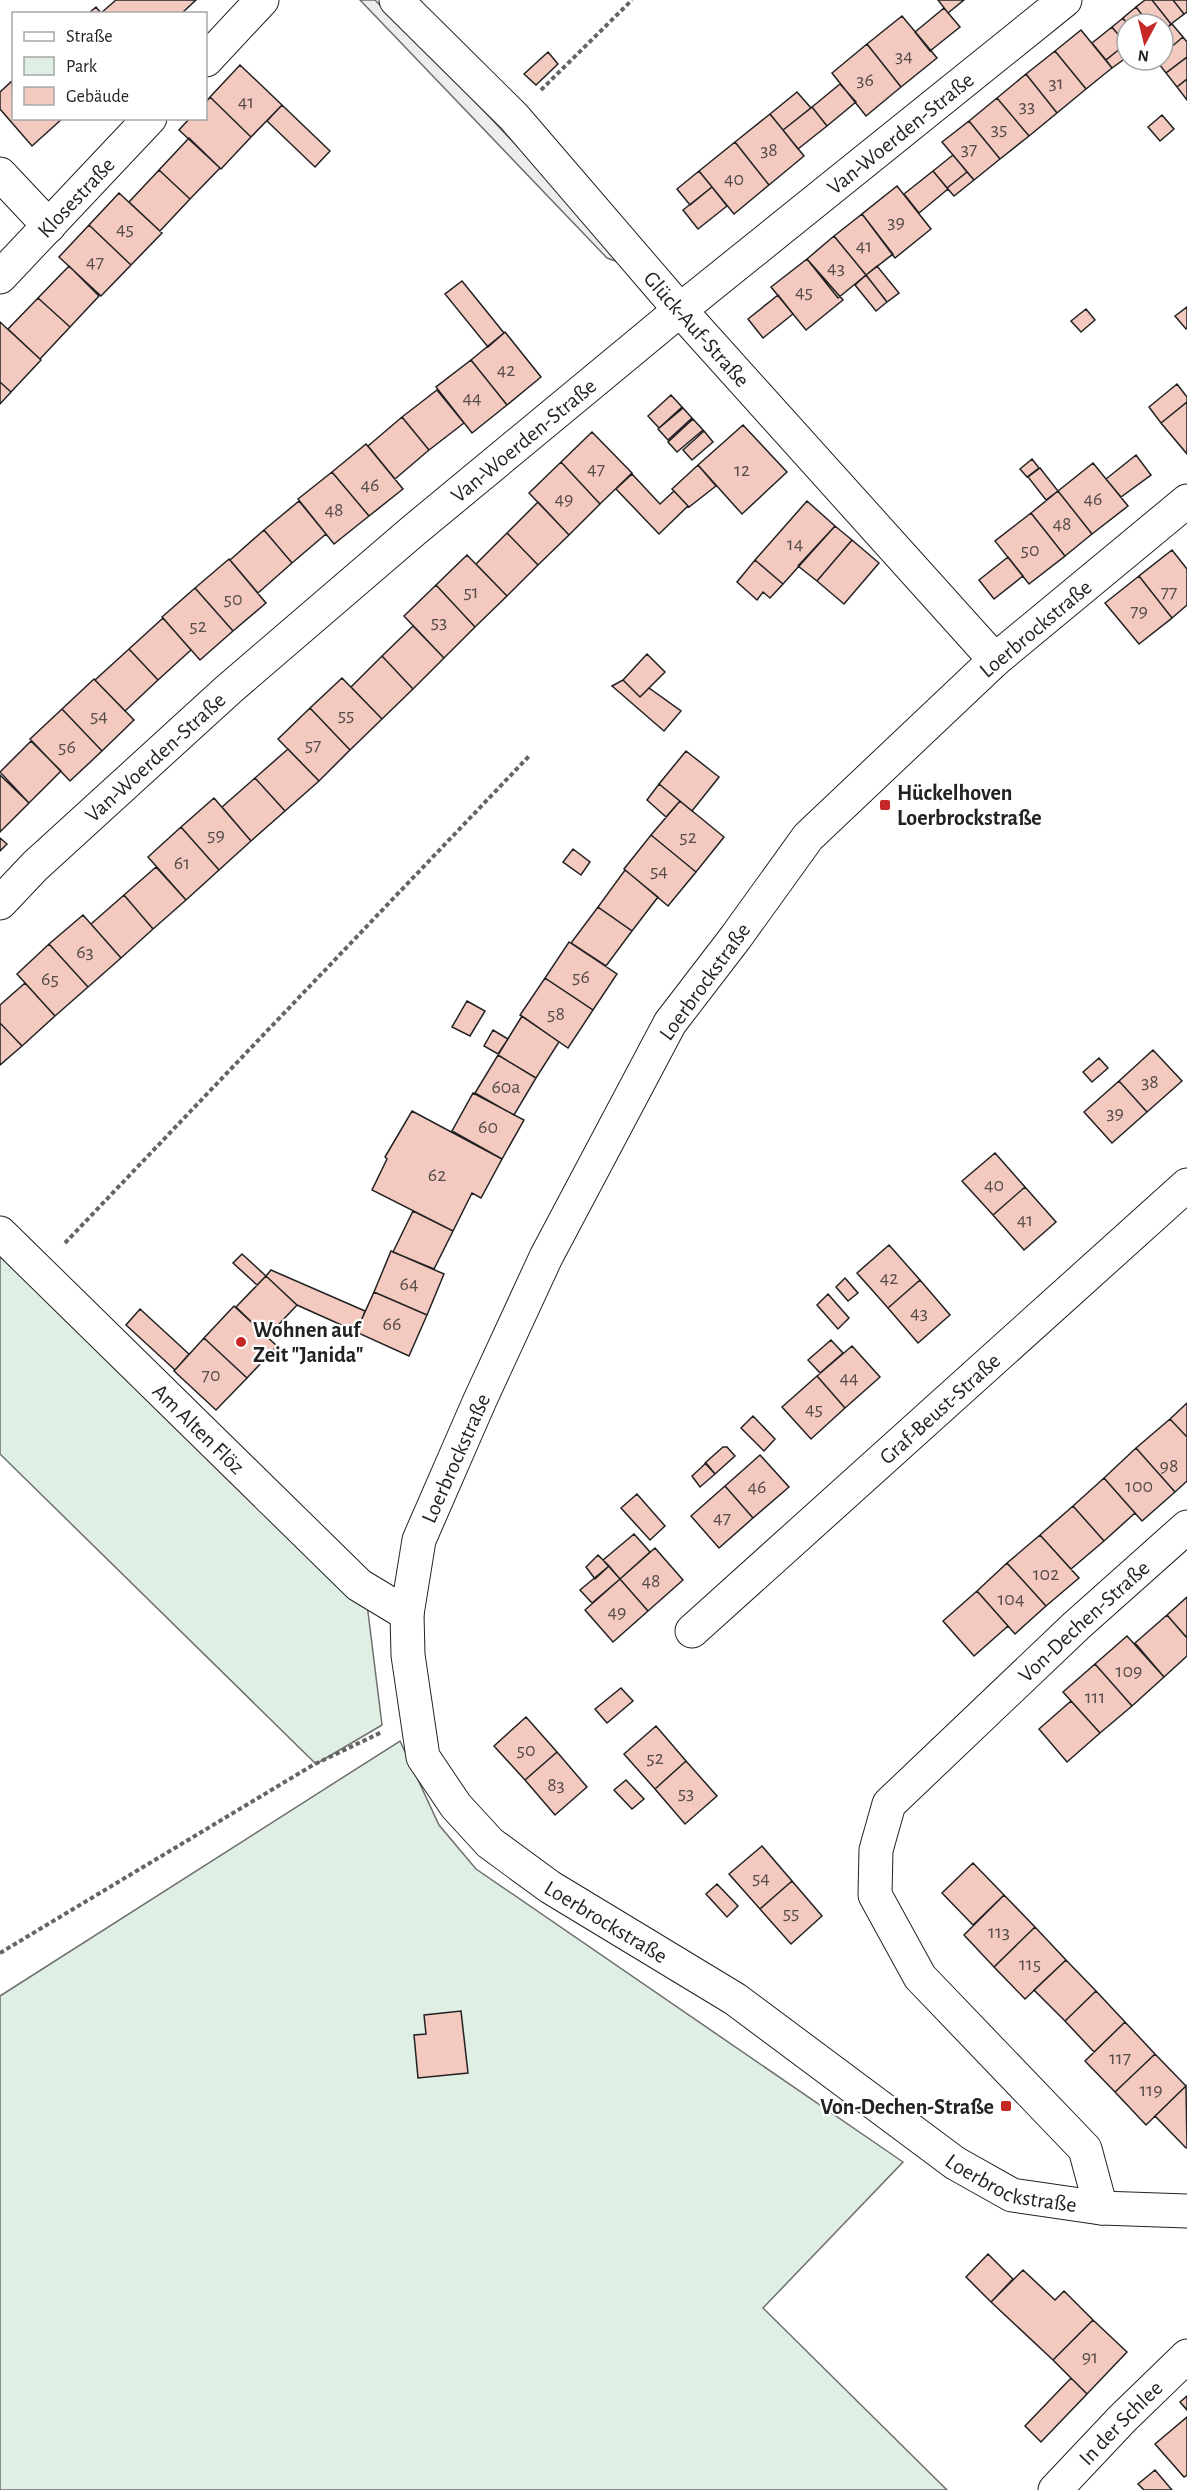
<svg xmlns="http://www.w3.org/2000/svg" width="1187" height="2490" font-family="'Alegreya Sans',sans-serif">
  <rect width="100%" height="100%" fill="#fff"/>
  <path fill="#e0efe3" stroke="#6f6f6f" stroke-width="1.5" d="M0,1252L367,1604L382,1725L316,1764L0,1454Z
    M400,1741L439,1825L476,1869L903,2162L763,2308L947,2490H0V1996Z"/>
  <path fill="#ededed" stroke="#6f6f6f" stroke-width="1.5" d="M360,0H375L468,94L600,234L627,265L607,258Z"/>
  <path fill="#f3c9c0" stroke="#222" stroke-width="1.5" d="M116,0H196L181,14H88L96,7L101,13Z
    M938,0H964L948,13Z
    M1145,0H1152L1171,24L1163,31V24H1149L1136,7Z
    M1152,0H1173L1184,14L1171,24Z
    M1173,0H1187V12L1184,14Z
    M1136,7L1149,24H1127L1123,18Z
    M944,8L960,27L930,51L915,32Z
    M902,16L937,58L901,87L867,44Z
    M1123,18L1127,24V57L1112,68L1106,60L1126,44L1112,27Z
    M1172,24L1183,37L1163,54V31Z
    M1112,27L1126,44L1106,60L1092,43Z
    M1081,30L1112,68L1086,89L1055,51Z
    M1183,37L1187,42V57L1166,73L1156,60H1163V54Z
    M867,44L901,87L866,116L832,73Z
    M1055,51L1086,89L1057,113L1026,74Z
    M548,52L558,64L536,85L524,74Z
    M1187,57V79L1177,87L1166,73Z
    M240,65L282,105L251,137L210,97Z
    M1026,74L1057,113L1029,136L997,98Z
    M1187,79V100L1177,87Z
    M12,81L14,118H63L32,146L0,109V92Z
    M840,84L856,102L827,126L812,107Z
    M797,92L811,108L783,130L770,114Z
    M210,97L251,137L221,169L179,130L190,118H206V102Z
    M997,98L1029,136L1000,159L969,121Z
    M282,105L330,151L315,167L267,121Z
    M812,107L827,126L798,149L783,130Z
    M770,114L804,156L769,185L735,142Z
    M1162,115L1174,129L1160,141L1148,127Z
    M969,121L1000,159L974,180L942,142Z
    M189,138L220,168L190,199L159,170Z
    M735,142L769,185L734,214L699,171Z
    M953,155L967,172L947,188L933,171Z
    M159,170L190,199L160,231L129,202Z
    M699,171L712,187L690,205L677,189Z
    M933,171L948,189L919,213L904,194Z
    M967,172L974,180L954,196L947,188Z
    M897,186L931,229L895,258L862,214Z
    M712,187L727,206L698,229L683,210Z
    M119,193L162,233L131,265L89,225Z
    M862,214L893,254L866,275L834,236Z
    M89,225L131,265L101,296L59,257Z
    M834,236L866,275L838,298L807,259Z
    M807,259L843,300L806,330L771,287Z
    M69,266L99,296L70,327L38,298Z
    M877,266L899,293L887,302L866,275Z
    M866,275L887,302L876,311L855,285Z
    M462,281L504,333L488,347L445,294Z
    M778,295L793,314L763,338L748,319Z
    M38,298L70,327L40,359L8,329Z
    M1187,307V328L1186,329L1175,316Z
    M1086,309L1095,320L1081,332L1071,321Z
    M0,322L41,360L11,392L0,382Z
    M505,332L541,377L507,405L471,360Z
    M471,360L507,405L472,433L436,387Z
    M0,382L11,392L0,404Z
    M1177,384L1187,397V402L1161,423L1149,407Z
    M437,390L464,423L429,450L402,417Z
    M671,395L682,407L659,428L648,416Z
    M1187,402V454L1161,423Z
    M683,408L692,418L668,440L658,429Z
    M402,417L429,450L395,479L368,446Z
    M693,419L703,430L677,452L668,442Z
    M743,425L787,472L742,514L698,465Z
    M704,431L713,442L692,460L683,450Z
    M592,432L632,473L600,504L561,462Z
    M366,444L403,489L369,516L332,472Z
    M1136,455L1151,475L1121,497L1106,479Z
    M1032,459L1039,468L1027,477L1020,469Z
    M561,462L600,504L569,535L529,493Z
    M1093,463L1128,506L1092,534L1058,491Z
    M698,465L716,486L689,507L672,489Z
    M1040,468L1058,491L1046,500L1028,477Z
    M332,472L369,516L334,544L298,499Z
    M632,474L660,504L674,491L688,506L659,534L616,489Z
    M1058,491L1092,534L1065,556L1031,513Z
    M299,501L326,534L292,563L264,530Z
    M807,501L835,526L783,584L755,560Z
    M538,502L569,535L538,565L507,533Z
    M1031,513L1065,556L1029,584L995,541Z
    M835,526L852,540L817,581L798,566Z
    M264,530L292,563L258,593L230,560Z
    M507,533L538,565L507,596L476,564Z
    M852,540L879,563L844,604L817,581Z
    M1172,550L1187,569V605L1172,618L1139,576Z
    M467,555L507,596L475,627L436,585Z
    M1008,557L1023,576L994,599L979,580Z
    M229,559L266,603L233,631L195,588Z
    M755,560L783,584L770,598L763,592L757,600L737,582Z
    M1139,576L1172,618L1139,644L1105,603Z
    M436,585L475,627L444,658L404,616Z
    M195,588L233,631L200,660L162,617Z
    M163,618L191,650L158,680L129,649Z
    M413,626L444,658L413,689L382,656Z
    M129,649L158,680L125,711L95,680Z
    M647,654L665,672L640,697L623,680Z
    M382,656L413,689L382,719L351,687Z
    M342,678L382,719L350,750L310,708Z
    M94,679L134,720L102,751L62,709Z
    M623,680L640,697L649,688L681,711L664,731L612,686Z
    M310,708L350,750L319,781L278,739Z
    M62,709L102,751L70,781L30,739Z
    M31,741L61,771L29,803L0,772Z
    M288,749L319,781L285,811L255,778Z
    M686,751L719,777L692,811L659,784Z
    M0,775L29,803L0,832Z
    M255,778L285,811L251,841L222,807Z
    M659,784L680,801L666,817L647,800Z
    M214,798L251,841L219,870L181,827Z
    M680,801L724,837L696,872L651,835Z
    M181,827L219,870L186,900L148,857Z
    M651,835L696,872L668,906L624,869Z
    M0,838L7,844L0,851Z
    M573,849L590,862L581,875L563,862Z
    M156,867L186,900L153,929L124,895Z
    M625,870L658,897L632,931L598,907Z
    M124,895L153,929L121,958L91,924Z
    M598,907L632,931L606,966L571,943Z
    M83,915L121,958L88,987L49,944Z
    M569,942L617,974L593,1010L545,978Z
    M49,944L88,987L55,1016L17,974Z
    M545,978L593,1010L568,1048L520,1015Z
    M25,983L55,1016L22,1046L0,1023V1005Z
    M467,1001L485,1011L470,1036L452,1027Z
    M522,1016L559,1042L536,1078L498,1055Z
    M0,1023L22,1046L0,1065Z
    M493,1030L508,1039L498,1054L484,1046Z
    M1153,1050L1182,1081L1147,1112L1119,1081Z
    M498,1055L536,1078L514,1115L475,1093Z
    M1099,1058L1108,1068L1092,1082L1083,1072Z
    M1119,1081L1147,1112L1112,1143L1084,1112Z
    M473,1093L524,1120L502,1159L452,1131Z
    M412,1111L502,1159L481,1198L472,1193L453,1231L372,1190L387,1159L385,1157Z
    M995,1153L1025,1187L993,1215L962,1181Z
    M1025,1187L1056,1222L1024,1250L993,1215Z
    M413,1211L453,1231L434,1269L393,1252Z
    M889,1245L920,1280L888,1308L857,1273Z
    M391,1251L444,1274L427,1315L374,1292Z
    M242,1254L266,1276L257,1285L233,1263Z
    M271,1270L365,1311L357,1332L297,1305L266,1276Z
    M266,1276L297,1305L267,1337L236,1307Z
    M845,1278L858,1293L848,1301L836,1287Z
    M920,1280L950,1315L918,1343L888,1308Z
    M374,1292L427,1315L409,1356L356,1332Z
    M828,1294L849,1318L838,1329L817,1305Z
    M234,1306L277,1346L247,1378L204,1338Z
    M140,1309L189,1354L175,1370L126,1325Z
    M204,1338L247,1378L216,1410L174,1371Z
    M831,1340L843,1353L820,1373L808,1360Z
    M852,1346L880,1377L845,1408L817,1376Z
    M817,1376L845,1408L811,1439L782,1407Z
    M1187,1403V1437L1170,1419Z
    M753,1416L775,1439L764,1451L741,1428Z
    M1170,1419L1187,1437V1481L1175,1492L1136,1448Z
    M723,1447H727L735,1456L715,1474L705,1463Z
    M1136,1448L1175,1492L1142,1521L1104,1478Z
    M760,1455L789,1487L753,1518L725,1486Z
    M706,1463L715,1474L700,1487L692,1476Z
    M1104,1478L1135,1513L1104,1541L1073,1506Z
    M725,1486L753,1518L719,1548L691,1516Z
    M637,1494L665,1526L650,1540L621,1508Z
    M1073,1506L1104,1541L1071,1569L1040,1535Z
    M634,1534L650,1552L620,1579L603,1560Z
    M1040,1535L1079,1578L1046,1606L1007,1563Z
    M655,1548L683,1580L648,1611L620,1579Z
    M598,1555L609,1566L595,1579L586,1567Z
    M1007,1563L1046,1606L1015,1634L977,1591Z
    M609,1566L620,1579L592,1603L580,1590Z
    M620,1579L648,1611L613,1642L585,1610Z
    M977,1591L1008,1626L974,1656L943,1621Z
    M1187,1597V1638L1167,1615Z
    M1167,1615L1187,1638V1656L1164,1677L1135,1643Z
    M1127,1636L1164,1677L1132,1706L1095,1664Z
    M1095,1664L1132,1706L1100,1733L1063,1692Z
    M621,1688L633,1701L607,1723L595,1709Z
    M1071,1701L1100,1733L1067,1762L1039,1729Z
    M526,1717L557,1752L525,1780L494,1746Z
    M656,1726L686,1761L655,1789L624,1754Z
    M557,1752L587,1787L555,1815L525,1780Z
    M686,1761L717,1796L685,1824L655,1789Z
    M626,1780L644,1799L632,1809L614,1790Z
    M762,1846L792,1881L760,1909L729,1874Z
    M973,1863L1004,1895L973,1925L942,1893Z
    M792,1881L822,1916L791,1944L760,1909Z
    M717,1884L738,1906L727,1917L706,1894Z
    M1004,1895L1035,1927L994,1967L964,1935Z
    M1035,1927L1066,1960L1025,1999L994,1967Z
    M1066,1960L1096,1991L1065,2021L1034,1990Z
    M1096,1991L1125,2022L1094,2052L1065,2021Z
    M461,2011L468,2073L418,2078L414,2035L426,2034L424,2015Z
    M1125,2022L1155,2054L1115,2092L1085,2061Z
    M1155,2054L1186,2086L1146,2125L1115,2092Z
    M1186,2086L1187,2147L1186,2148L1155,2116Z
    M988,2254L1013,2279L991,2302L966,2277Z
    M1023,2270L1055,2300L1064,2291L1093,2320L1053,2360L991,2302Z
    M1093,2320L1127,2352L1087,2394L1053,2360Z
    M1071,2378L1087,2394L1041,2442L1025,2426Z
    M1187,2396V2410L1180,2402Z
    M1187,2417V2475L1184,2477L1155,2444Z
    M1155,2470L1172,2490H1144L1138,2484Z"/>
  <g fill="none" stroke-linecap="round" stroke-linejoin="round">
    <g stroke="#222" stroke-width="35">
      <g id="street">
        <path id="s1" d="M396,0L514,117L680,310L995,660"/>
        <path d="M206,60L262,0"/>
        <path d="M0,174L49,226"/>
        <path id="s2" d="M0,277L150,118"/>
        <path id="s3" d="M1187,501L995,660L808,837L736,937L670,1023L546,1257L480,1400L419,1540L407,1614L408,1655L423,1757L456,1806L490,1843L550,1887L735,1999L955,2163L1012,2195L1101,2208L1187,2211"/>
        <path id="s4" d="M0,903L35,866L229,689L413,531L680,310L1065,0"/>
        <path id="s5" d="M0,1233L359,1585L407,1614"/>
        <path id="s6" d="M692,1631L1187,1185"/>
        <path id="s7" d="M1101,2208L1085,2149L920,1977L875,1895L876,1850L889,1804L1076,1626L1187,1527"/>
        <path id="s8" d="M1055,2490L1122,2419L1187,2356"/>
      </g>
    </g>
    <path stroke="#646464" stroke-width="4" stroke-dasharray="4.5 3" stroke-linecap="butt" d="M541,90L632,0
      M65,1243L530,755
      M0,1953L313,1765L382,1732"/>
    <use href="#street" stroke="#fff" stroke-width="33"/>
  </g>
  <g fill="#c62828" stroke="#fff" stroke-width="2">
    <rect x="879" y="799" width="12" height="12" rx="3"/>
    <circle cx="241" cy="1342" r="6"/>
    <rect x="1000" y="2100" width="12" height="12" rx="3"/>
  </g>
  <g text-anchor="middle" stroke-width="4.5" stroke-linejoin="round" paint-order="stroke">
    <g font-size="20" fill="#564c4a">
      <text x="904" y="62">34</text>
      <text x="865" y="86">36</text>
      <text x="1056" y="89">31</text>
      <text x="246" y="108">41</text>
      <text x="1027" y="112">33</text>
      <text x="999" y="135">35</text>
      <text x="969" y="155">37</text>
      <text x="769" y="156">38</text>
      <text x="734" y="185">40</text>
      <text x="896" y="228">39</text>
      <text x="125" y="235">45</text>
      <text x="864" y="252">41</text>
      <text x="95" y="268">47</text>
      <text x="836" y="274">43</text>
      <text x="804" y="298">45</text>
      <text x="506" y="376">42</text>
      <text x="472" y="404">44</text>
      <text x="596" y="475">47</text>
      <text x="742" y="476">12</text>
      <text x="370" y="491">46</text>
      <text x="564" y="505">49</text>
      <text x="1093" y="505">46</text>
      <text x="334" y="516">48</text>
      <text x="1062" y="530">48</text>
      <text x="795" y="550">14</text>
      <text x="1030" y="556">50</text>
      <text x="471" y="598">51</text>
      <text x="1169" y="598">77</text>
      <text x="233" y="605">50</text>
      <text x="1139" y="617">79</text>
      <text x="439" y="628">53</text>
      <text x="198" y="632">52</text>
      <text x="346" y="721">55</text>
      <text x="99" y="722">54</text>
      <text x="313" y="751">57</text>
      <text x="67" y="753">56</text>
      <text x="216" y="841">59</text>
      <text x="688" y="843">52</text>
      <text x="182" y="869">61</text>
      <text x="659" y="877">54</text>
      <text x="85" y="958">63</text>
      <text x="581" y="983">56</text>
      <text x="50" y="985">65</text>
      <text x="556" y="1020">58</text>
      <text x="1150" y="1088">38</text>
      <text x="506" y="1093">60a</text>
      <text x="1115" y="1119">39</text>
      <text x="488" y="1133">60</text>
      <text x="437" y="1181">62</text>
      <text x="994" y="1191">40</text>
      <text x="1025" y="1226">41</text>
      <text x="889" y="1284">42</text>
      <text x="409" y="1290">64</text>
      <text x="919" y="1319">43</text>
      <text x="392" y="1330">66</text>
      <text x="211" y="1381">70</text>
      <text x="849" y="1384">44</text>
      <text x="814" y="1415">45</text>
      <text x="1169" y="1472">98</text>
      <text x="1139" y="1492">100</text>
      <text x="757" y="1493">46</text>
      <text x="722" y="1524">47</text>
      <text x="1046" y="1580">102</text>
      <text x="651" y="1587">48</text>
      <text x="1011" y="1605">104</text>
      <text x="617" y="1618">49</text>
      <text x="1129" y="1677">109</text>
      <text x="1095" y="1703">111</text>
      <text x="526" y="1756">50</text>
      <text x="655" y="1764">52</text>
      <text x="556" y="1791">83</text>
      <text x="686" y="1799">53</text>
      <text x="761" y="1884">54</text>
      <text x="791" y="1919">55</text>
      <text x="999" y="1938">113</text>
      <text x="1030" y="1970">115</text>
      <text x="1120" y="2064">117</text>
      <text x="1151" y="2096">119</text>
      <text x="1090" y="2363">91</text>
    </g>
    <g font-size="22" fill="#222" stroke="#fff">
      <text dy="8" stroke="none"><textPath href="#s4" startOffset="1185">Van-Woerden-Straße</textPath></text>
      <text dy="8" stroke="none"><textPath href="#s2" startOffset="110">Klosestraße</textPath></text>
      <text dy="8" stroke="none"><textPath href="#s1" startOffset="446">Glück-Auf-Straße</textPath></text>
      <text dy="8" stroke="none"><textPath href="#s4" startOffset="699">Van-Woerden-Straße</textPath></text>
      <text transform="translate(1035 628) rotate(-40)" y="8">Loerbrockstraße</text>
      <text dy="8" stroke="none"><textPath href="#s4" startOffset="213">Van-Woerden-Straße</textPath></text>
      <text transform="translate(704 981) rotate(-54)" y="8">Loerbrockstraße</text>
      <text dy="8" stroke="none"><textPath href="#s6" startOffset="333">Graf-Beust-Straße</textPath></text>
      <text dy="8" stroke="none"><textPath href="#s5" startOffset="279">Am Alten Flöz</textPath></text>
      <text transform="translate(455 1458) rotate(-66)" y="8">Loerbrockstraße</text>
      <text dy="8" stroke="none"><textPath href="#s7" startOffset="753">Von-Dechen-Straße</textPath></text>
      <text dy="8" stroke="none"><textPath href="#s3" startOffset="1782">Loerbrockstraße</textPath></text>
      <text dy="8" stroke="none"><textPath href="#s3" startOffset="2268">Loerbrockstraße</textPath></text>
      <text dy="8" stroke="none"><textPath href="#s8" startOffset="94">In der Schlee</textPath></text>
    </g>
    <g font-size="22" font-weight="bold" fill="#222" stroke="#fff" text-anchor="start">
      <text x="897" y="800">Hückelhoven<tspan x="897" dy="25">Loerbrockstraße</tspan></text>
      <text x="253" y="1337">Wohnen auf<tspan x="253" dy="25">Zeit "Janida"</tspan></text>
      <text x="994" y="2114" text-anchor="end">Von-Dechen-Straße</text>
    </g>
  </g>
  <rect x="12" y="12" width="195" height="108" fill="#ffffff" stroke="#a7a7a7" stroke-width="1.5"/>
  <rect x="24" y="32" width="30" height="9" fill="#ffffff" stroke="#a7a7a7" stroke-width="1.5"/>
  <text x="66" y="42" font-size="18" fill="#222222">Straße</text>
  <rect x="24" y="57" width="30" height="18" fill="#e0efe3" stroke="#a7a7a7" stroke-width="1.5"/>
  <text x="66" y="72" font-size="18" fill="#222222">Park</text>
  <rect x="24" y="87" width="30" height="18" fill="#f3c9c0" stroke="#a7a7a7" stroke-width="1.5"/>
  <text x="66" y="102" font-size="18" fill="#222222">Gebäude</text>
  <g transform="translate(1145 42) rotate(187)"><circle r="28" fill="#ffffff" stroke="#a7a7a7" stroke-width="1.5"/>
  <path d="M0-4.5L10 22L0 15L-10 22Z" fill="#c62828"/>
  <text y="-9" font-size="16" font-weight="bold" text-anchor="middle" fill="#222222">N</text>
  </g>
</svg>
